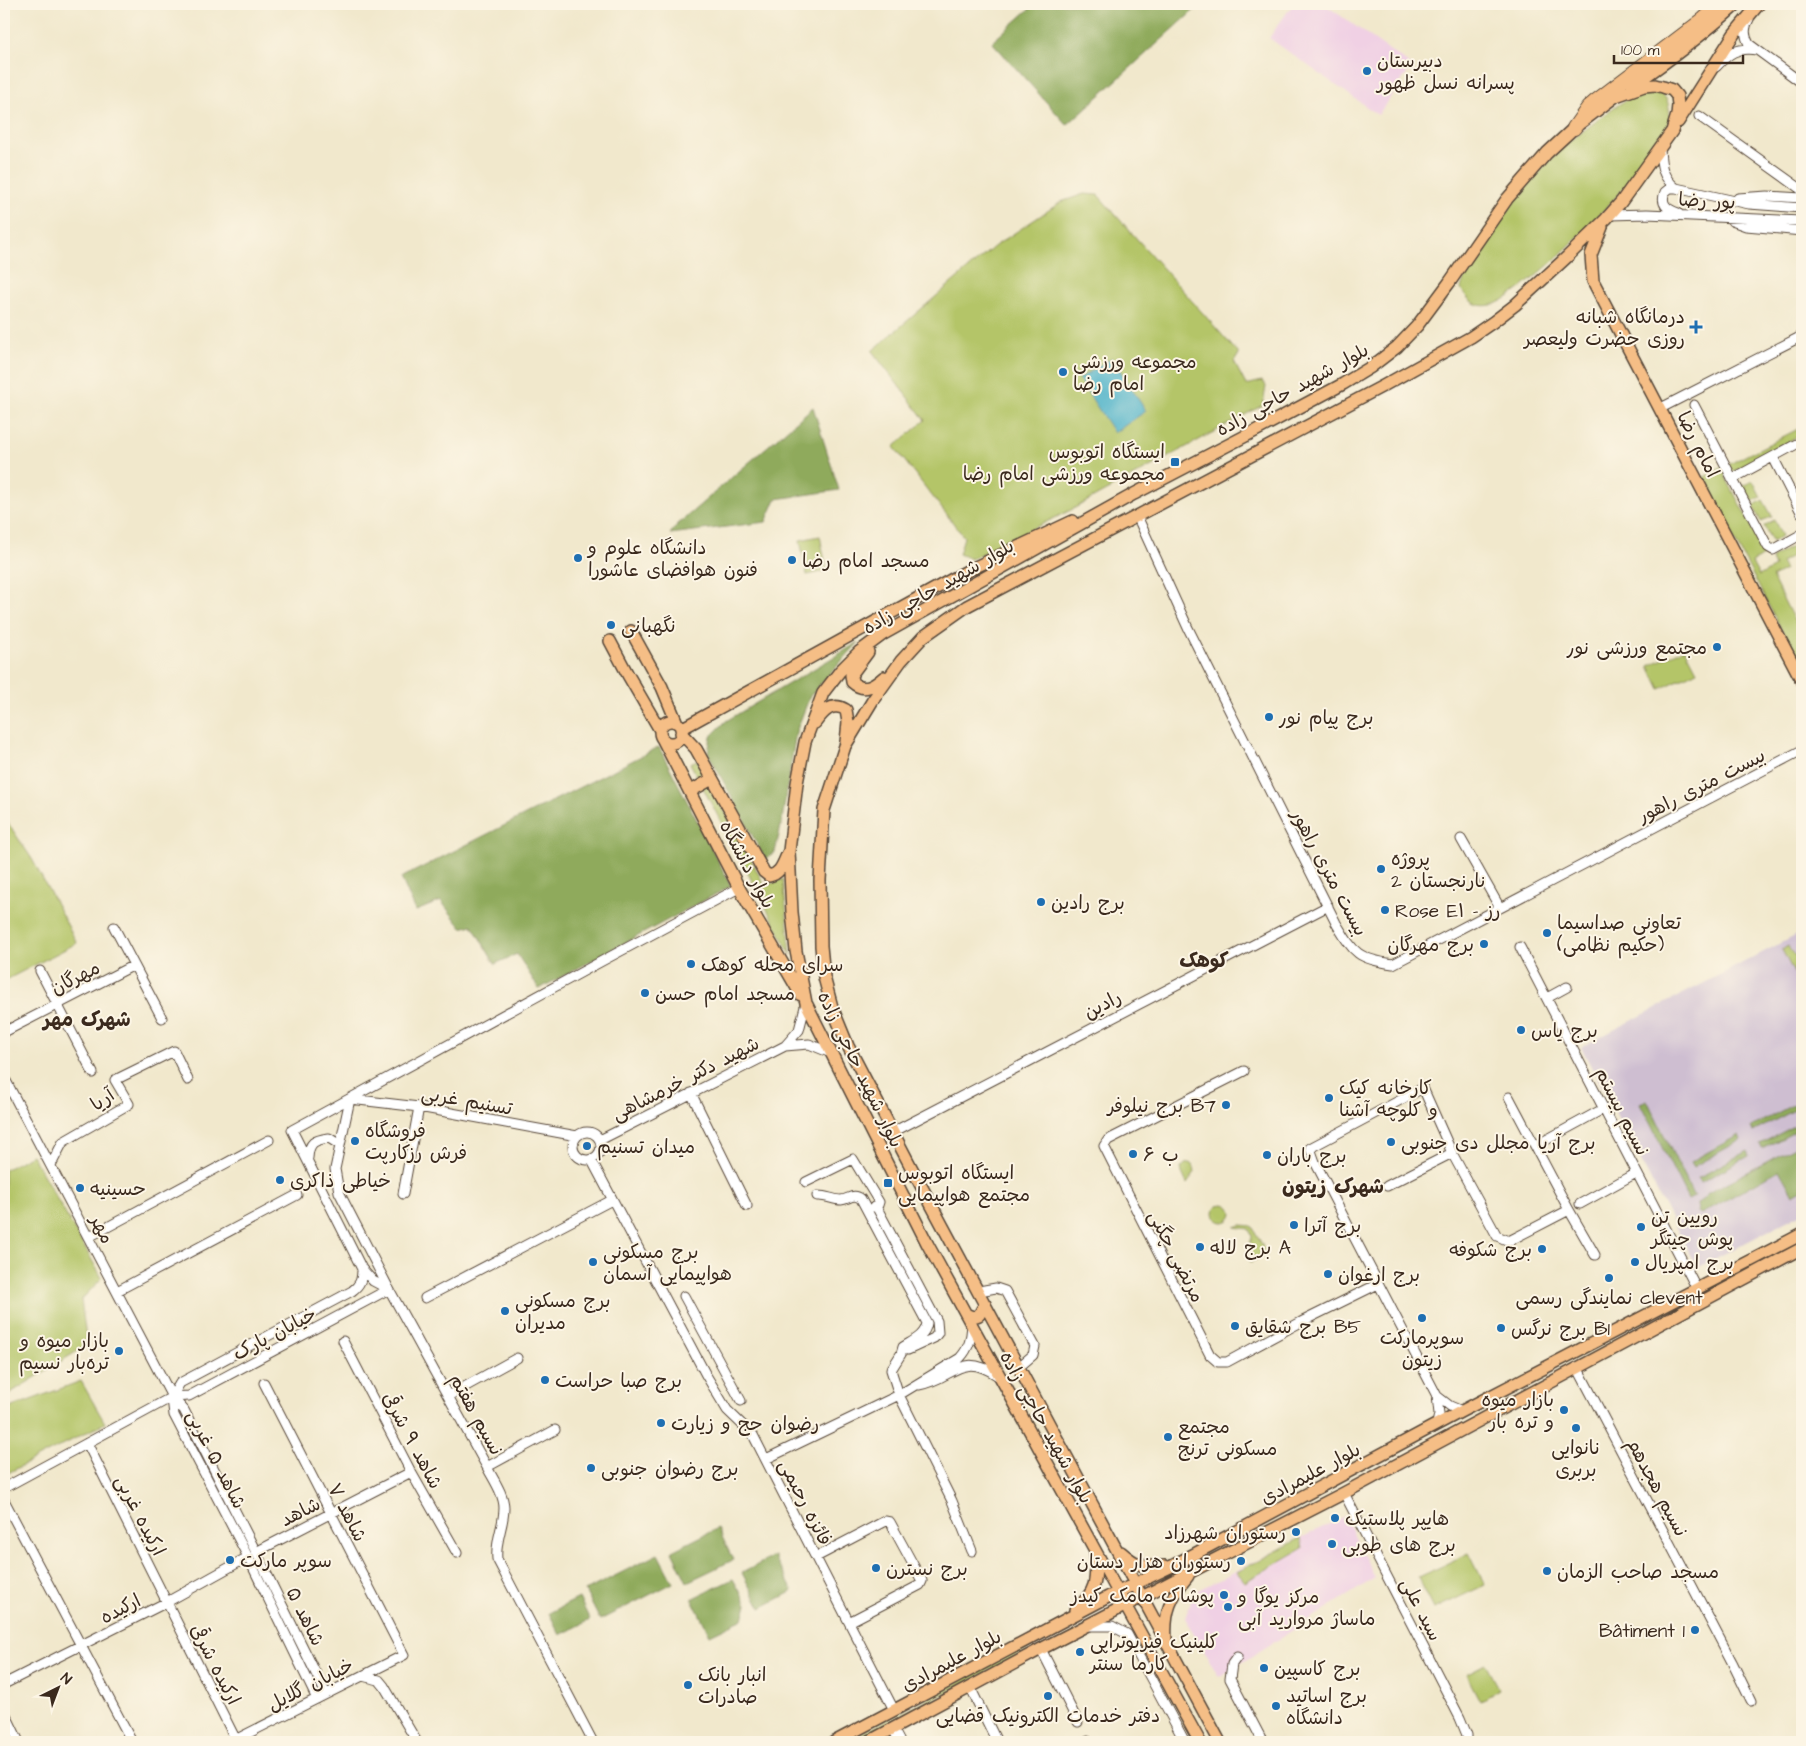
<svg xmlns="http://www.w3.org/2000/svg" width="1806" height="1746" font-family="'Architects Daughter','Playpen Sans Arabic',sans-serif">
  <rect width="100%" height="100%" fill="#fcf5e5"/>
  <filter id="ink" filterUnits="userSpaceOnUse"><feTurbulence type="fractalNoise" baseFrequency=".02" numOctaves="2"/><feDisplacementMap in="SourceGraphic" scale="10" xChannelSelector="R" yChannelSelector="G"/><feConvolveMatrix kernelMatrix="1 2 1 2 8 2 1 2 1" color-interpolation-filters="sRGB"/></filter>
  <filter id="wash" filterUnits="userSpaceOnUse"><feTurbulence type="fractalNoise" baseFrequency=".0096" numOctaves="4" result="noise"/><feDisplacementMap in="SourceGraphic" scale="20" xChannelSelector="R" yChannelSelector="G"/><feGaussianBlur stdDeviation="1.12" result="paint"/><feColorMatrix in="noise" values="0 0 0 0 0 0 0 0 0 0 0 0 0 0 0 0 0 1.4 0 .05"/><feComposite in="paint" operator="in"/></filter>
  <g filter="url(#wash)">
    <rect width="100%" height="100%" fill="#f1e8cc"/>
    <path fill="#f0d0e4" d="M1293,4H1324L1412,66L1378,115L1269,38Z
      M1345,1516L1375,1578L1219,1677L1185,1618L1194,1592Z"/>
    <path fill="#cebed1" d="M1802,932V1213L1697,1268L1581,1047Z"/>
    <path fill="#b4c568" stroke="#787843" d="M1659,91C1670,99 1671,113 1668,126C1658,160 1526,299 1491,305C1476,308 1468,301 1461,288L1466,273L1487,239L1521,192L1560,149L1613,108L1631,97L1649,92Z
      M1084,194L1098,195L1239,354L1234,362L1246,385L1262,381L1266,386L1263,405L1073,509L971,559L959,554L964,537L894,447L925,420L872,351L995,246L1061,202Z
      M1802,427V435L1735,471H1726L1725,476L1766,554L1752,563L1759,576L1775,567L1771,558L1802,541V559L1795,562L1792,556L1781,562L1785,570L1772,577L1802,636V669L1702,478Z
      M1753,481L1761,497L1751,502L1742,486Z
      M1763,500L1772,516L1761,522L1753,506Z
      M1774,520L1782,536L1772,542L1764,526Z
      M820,536L827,571L807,575L800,540Z
      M1685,648L1697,671L1660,689L1649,666Z
      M697,760L765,886L783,879L791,955L690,763Z
      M4,817L32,859L77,943L4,981Z
      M1788,946L1802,965V988L1782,950Z
      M32,1155L102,1278L81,1300L87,1345L4,1397V1170Z
      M1190,1163L1194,1167L1195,1172L1187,1184L1182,1173L1181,1168L1185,1164Z
      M1214 1213a9 9 0 1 1 18 0a9 9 0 1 1-18 0Z
      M1241,1225L1252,1226L1267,1254L1251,1262C1241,1254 1251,1246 1252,1236L1249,1229L1235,1227Z
      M81,1381L105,1423L4,1475V1410Z
      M1301,1538L1303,1548L1245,1582L1237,1572Z
      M1469,1553L1485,1585L1434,1609L1418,1577Z
      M1093,1611L1095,1614L854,1742H844Z
      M1485,1664L1499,1690L1480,1701L1466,1674Z"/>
    <path fill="#8faa5c" stroke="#656a3d" d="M1035,4H1201L1067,125L992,42Z
      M813,407L839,490L776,499L766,522L670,534L677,525Z
      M859,642L810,696L796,732L781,826L775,852L765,859L708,753L711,736L726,721Z
      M659,747L731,886L539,989L517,954L495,964L472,925L462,928L441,901L416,911L401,878Z
      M1647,1100L1694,1197L1688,1200L1640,1103Z
      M1802,1100V1106L1753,1132L1751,1127Z
      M1802,1122V1128L1762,1149L1760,1144Z
      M1739,1135L1741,1140L1693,1167L1690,1162Z
      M1802,1143V1190L1793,1195L1779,1170L1701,1214L1698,1212L1697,1204L1708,1193Z
      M1747,1151L1749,1156L1701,1182L1698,1178Z
      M718,1528L733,1560L687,1582L672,1551Z
      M658,1554L673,1583L600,1620L585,1591Z
      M774,1556L793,1591L761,1608L742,1573Z
      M733,1579L747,1604L743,1619L710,1635L692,1599Z
      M579,1598L590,1620L560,1635L549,1613Z"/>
    <path fill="#4ab1c9" stroke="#426e74" d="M1112,358L1146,411L1114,433L1079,379Z"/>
  </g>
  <g filter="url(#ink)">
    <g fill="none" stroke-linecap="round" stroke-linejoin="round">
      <g stroke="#564638" stroke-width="11">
        <path id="minor" d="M1749,19C1744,28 1744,35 1749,44L1802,83
          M1716,67C1729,53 1737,47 1757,50
          M1699,116L1802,190
          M1660,149C1661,166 1662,177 1676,188L1749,204L1802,208
          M1676,188H1670L1665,192C1660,204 1667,209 1678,213
          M1738,198L1767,196L1802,198
          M1609,215L1647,214L1802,221
          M1732,221L1746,226L1802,231
          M1694,405L1768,547L1773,550L1802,534
          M1661,408L1802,336
          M1773,457L1802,514
          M1732,479L1802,441
          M1137,516L1188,628L1336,923C1354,953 1357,959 1393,964L1802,750
          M1461,839L1500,908
          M114,927L162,1018
          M1520,947L1697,1289
          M40,971L93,1073
          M1547,998L1567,987
          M4,1032L134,965
          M785,1046L799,1030L806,1003
          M1244,1071L1108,1140L1104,1146L1210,1355L1218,1362H1227L1301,1322L1378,1284
          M4,1077L172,1397L184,1410L256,1552L326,1694
          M691,1093L747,1206
          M1509,1097L1569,1210L1595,1255
          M350,1099L335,1169L339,1192L389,1289L487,1467C493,1479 504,1494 504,1508C504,1526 495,1540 497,1559L593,1742
          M350,1099L419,1107L577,1136
          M893,1132L1328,906
          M573 1146a14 14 0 1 1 28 0a14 14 0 1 1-28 0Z
          M600,1140L785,1046L809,1044L831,1053
          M1535,1146L1603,1109
          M308,1158C309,1142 314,1140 329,1138L340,1145
          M591,1159L706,1375L727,1410L753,1435L894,1710
          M51,1165L63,1142L129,1104L115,1080L174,1051L188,1080
          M806,1182L853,1159L879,1202L878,1205L874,1207
          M1387,1186L1452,1153
          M403,1194L419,1107
          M817,1196C825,1195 833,1200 841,1200C849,1199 854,1193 861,1199L927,1323C925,1336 914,1340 903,1347L901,1354L891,1370L899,1395L952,1501L972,1551
          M1580,1204L1636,1173
          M876,1206L937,1321L938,1333L934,1338L908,1350
          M89,1237L269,1140
          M388,1289L373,1281L362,1269L292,1130L602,961L739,888
          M117,1291L297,1195
          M979,1291L996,1288L1005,1291L1035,1346L1033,1355L1019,1367
          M684,1296L741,1401
          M425,1298L612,1200
          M343,1341L411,1472L457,1553
          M1577,1367L1732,1662L1751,1701
          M919,1385C954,1379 960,1350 998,1376
          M448,1396L517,1358
          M1437,1396L1450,1406L1462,1411
          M172,1397L180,1383L352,1291C360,1285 362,1280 362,1269
          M172,1398L174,1415L248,1557L317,1699
          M1437,1424L1439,1414L1437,1396L1315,1162L1310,1148L1423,1088L1452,1153L1497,1236L1509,1241L1569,1210
          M87,1443L237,1742
          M766,1459L899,1395L960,1358C970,1347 971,1338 972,1324
          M487,1467L555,1430
          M4,1488L172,1397L189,1396L389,1289
          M1344,1493L1460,1718L1467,1735V1742
          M4,1500L132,1742
          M256,1552L411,1472
          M816,1557L885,1521L890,1522L922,1581L920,1585L849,1622
          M1087,1626H1112L1127,1634L1185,1742
          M1041,1649L1078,1722
          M1237,1657L1232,1664L1230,1679L1263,1742
          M362,1676L379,1680L384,1686L417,1742
          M4,1684L167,1602L248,1557
          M970,1687L997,1742
          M4,1711L19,1742
          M893,1729L900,1742
          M1088,1741L1089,1742
          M231,1742L404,1655L264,1383"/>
      </g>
      <g stroke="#564638" stroke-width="14">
        <path id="major" d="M1632,86C1668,61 1704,34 1737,4
          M1678,122L1734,34L1759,4
          M1602,227L1591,255L1593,281L1802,681
          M631,631L662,687L677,723
          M610,641L628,675L660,730
          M868,652L851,675L852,682C864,693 874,686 884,677
          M660 732a11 11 0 1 1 22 0a11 11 0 1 1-22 0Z
          M815,723C823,712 832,701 846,710L848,722L846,742
          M681,729L969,570L1073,521
          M681,733L696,749L764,872L769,876C781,874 783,863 788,853
          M663,740L739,888L801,995
          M691,791L712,779
          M968,1315L973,1317L979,1315L985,1304
          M1121,1552C1138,1567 1143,1567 1165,1566
          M1075,1610C1097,1592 1097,1580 1095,1554
          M1166,1639C1164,1612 1171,1596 1188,1576
          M834,1742L1108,1597L1172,1566L1462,1411L1802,1234
          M868,1742L1041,1649L1344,1493L1802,1248
          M1200,1742L928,1245L806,1003L796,951L792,912L789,851L797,783L805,742L823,693L840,671L859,652L882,635L1134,494L1255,431L1343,384L1371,367L1397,347L1417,326L1449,283L1507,199L1547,153L1574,128L1616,96L1644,86L1655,85L1663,87L1672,90L1677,96L1678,105L1677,115L1672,131L1621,202L1606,219L1567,257L1515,305L1493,322L1471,337L1383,386L967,606L923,637L901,661L873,700L845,746L824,810L820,880L821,946L824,977L832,1007L848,1046L911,1167L1220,1742"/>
      </g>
      <g stroke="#564638" stroke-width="16">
        <path id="highway" d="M1574,128L1588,108L1596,101L1704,19L1721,4"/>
      </g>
      <use href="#minor" stroke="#fff" stroke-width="9"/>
      <use href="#major" stroke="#f5be86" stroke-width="11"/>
      <use href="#highway" stroke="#f5be86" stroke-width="14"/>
    </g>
  </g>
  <g fill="#1f6fb2" stroke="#fcf5e5" stroke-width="2">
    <circle cx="1367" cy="71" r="5"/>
    <path d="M1693.5 319.5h5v5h5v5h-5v5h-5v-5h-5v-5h5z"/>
    <circle cx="1063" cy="372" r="5"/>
    <rect x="1170" y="457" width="10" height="10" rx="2.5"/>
    <circle cx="578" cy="558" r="5"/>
    <circle cx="792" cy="560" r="5"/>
    <circle cx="611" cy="625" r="5"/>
    <circle cx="1717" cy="647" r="5"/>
    <circle cx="1269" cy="717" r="5"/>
    <circle cx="1381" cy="869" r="5"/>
    <circle cx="1041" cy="902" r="5"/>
    <circle cx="1385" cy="910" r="5"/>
    <circle cx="1547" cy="933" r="5"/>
    <circle cx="1484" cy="944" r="5"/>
    <circle cx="691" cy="964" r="5"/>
    <circle cx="645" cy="993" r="5"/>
    <circle cx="1521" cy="1030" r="5"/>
    <circle cx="1329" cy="1098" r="5"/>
    <circle cx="1226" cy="1105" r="5"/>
    <circle cx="355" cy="1141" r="5"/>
    <circle cx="1391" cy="1142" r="5"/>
    <circle cx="587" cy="1146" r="5"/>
    <circle cx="1133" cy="1154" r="5"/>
    <circle cx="1267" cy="1155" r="5"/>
    <circle cx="280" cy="1180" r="5"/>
    <rect x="883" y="1178" width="10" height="10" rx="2.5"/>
    <circle cx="80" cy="1188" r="5"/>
    <circle cx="1294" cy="1225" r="5"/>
    <circle cx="1641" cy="1227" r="5"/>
    <circle cx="1200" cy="1247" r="5"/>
    <circle cx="1542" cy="1249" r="5"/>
    <circle cx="593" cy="1262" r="5"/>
    <circle cx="1635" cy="1262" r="5"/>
    <circle cx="1328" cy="1274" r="5"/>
    <circle cx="1609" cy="1278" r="5"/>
    <circle cx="505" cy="1311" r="5"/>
    <circle cx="1422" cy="1318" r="5"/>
    <circle cx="1235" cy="1326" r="5"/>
    <circle cx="1501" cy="1328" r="5"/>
    <circle cx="119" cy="1351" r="5"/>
    <circle cx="545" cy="1380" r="5"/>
    <circle cx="1564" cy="1410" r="5"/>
    <circle cx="661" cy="1423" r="5"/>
    <circle cx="1576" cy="1428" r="5"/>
    <circle cx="1168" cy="1437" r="5"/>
    <circle cx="591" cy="1468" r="5"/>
    <circle cx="1335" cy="1518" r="5"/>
    <circle cx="1296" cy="1532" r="5"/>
    <circle cx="1332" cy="1544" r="5"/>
    <circle cx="230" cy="1560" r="5"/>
    <circle cx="1241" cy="1561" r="5"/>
    <circle cx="876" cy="1568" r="5"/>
    <circle cx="1547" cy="1571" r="5"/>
    <circle cx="1224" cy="1595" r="5"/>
    <circle cx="1228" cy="1607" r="5"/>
    <circle cx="1695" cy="1630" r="5"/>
    <circle cx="1080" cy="1652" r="5"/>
    <circle cx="1264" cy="1668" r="5"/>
    <circle cx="688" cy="1685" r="5"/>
    <circle cx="1048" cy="1696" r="5"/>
    <circle cx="1276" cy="1706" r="5"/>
  </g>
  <g text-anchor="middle" stroke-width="4" stroke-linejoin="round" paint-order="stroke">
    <g font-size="19" fill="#3b2a1e" stroke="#fcf5e5" text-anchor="start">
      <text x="1377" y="67">دبیرستان<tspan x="1377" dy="22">پسرانه نسل ظهور</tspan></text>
      <text x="1685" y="323" text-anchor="end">درمانگاه شبانه<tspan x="1685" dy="22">روزی حضرت ولیعصر</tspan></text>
      <text x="1073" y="368">مجموعه ورزشی<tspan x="1073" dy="22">امام رضا</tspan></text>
      <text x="1165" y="458" text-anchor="end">ایستگاه اتوبوس<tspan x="1165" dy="22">مجموعه ورزشی امام رضا</tspan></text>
      <text x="588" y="554">دانشگاه علوم و<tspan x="588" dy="22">فنون هوافضای عاشورا</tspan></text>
      <text x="802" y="567">مسجد امام رضا</text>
      <text x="621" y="632">نگهبانی</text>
      <text x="1707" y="654" text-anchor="end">مجتمع ورزشی نور</text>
      <text x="1279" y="724">برج پیام نور</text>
      <text x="1391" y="865">پروژه<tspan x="1391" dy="22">نارنجستان 2</tspan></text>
      <text x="1051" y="909">برج رادین</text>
      <text x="1395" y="917">Rose E۱ - رز</text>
      <text x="1557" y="929">تعاونی صداسیما<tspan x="1557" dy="22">(حکیم نظامی)</tspan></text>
      <text x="1474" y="951" text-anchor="end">برج مهرگان</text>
      <text x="701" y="971">سرای محله کوهک</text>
      <text x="655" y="1000">مسجد امام حسن</text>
      <text x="1531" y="1037">برج یاس</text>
      <text x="1339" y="1094">کارخانه کیک<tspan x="1339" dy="22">و کلوچه آشنا</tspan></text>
      <text x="1216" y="1112" text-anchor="end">برج نیلوفر B7</text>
      <text x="365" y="1137">فروشگاه<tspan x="365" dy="22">فرش رزکارپت</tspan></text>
      <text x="1401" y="1149">برج آریا مجلل دی جنوبی</text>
      <text x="597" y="1153">میدان تسنیم</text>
      <text x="1143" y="1161">ب ۶</text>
      <text x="1277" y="1162">برج باران</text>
      <text x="898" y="1179">ایستگاه اتوبوس<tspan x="898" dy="22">مجتمع هواپیمایی</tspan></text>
      <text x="290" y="1187">خیاطی ذاکری</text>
      <text x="90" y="1195">حسینیه</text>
      <text x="1651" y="1223">رویین تن<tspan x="1651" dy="22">پوش چیتگر</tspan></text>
      <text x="1304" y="1232">برج آترا</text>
      <text x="1210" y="1254">برج لاله A</text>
      <text x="1532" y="1256" text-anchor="end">برج شکوفه</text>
      <text x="603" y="1258">برج مسکونی<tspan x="603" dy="22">هواپیمایی آسمان</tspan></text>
      <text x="1645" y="1269">برج امپریال</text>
      <text x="1338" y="1281">برج ارغوان</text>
      <text x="1609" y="1304" text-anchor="middle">نمایندگی رسمی clevent</text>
      <text x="515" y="1307">برج مسکونی<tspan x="515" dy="22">مدیران</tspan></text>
      <text x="1245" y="1333">برج شقایق B5</text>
      <text x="1511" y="1335">برج نرگس B1</text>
      <text x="1422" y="1344" text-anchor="middle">سوپرمارکت<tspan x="1422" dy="22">زیتون</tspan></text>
      <text x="109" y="1347" text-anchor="end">بازار میوه و<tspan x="109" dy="22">تره‌بار نسیم</tspan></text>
      <text x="555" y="1387">برج صبا حراست</text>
      <text x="1554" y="1406" text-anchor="end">بازار میوه<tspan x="1554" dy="22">و تره بار</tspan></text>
      <text x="671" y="1430">رضوان حج و زیارت</text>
      <text x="1178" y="1433">مجتمع<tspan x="1178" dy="22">مسکونی ترنج</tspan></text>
      <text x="1576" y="1454" text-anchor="middle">نانوایی<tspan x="1576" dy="22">بربری</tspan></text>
      <text x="601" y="1475">برج رضوان جنوبی</text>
      <text x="1345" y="1525">هایپر پلاستیک</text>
      <text x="1286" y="1539" text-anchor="end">رستوران شهرزاد</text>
      <text x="1342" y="1551">برج های طوبی</text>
      <text x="240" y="1567">سوپر مارکت</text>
      <text x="1231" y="1568" text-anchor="end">رستوران هزار دستان</text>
      <text x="886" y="1575">برج نسترن</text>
      <text x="1557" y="1578">مسجد صاحب الزمان</text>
      <text x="1214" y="1602" text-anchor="end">پوشاک مامک کیدز</text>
      <text x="1238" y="1603">مرکز یوگا و<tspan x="1238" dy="22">ماساژ مروارید آبی</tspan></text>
      <text x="1685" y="1637" text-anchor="end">Bâtiment 1</text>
      <text x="1090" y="1648">کلینیک فیزیوتراپی<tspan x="1090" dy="22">کارما سنتر</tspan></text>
      <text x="1274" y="1675">برج کاسپین</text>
      <text x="698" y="1681">انبار بانک<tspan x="698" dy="22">صادرات</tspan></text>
      <text x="1286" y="1702">برج اساتید<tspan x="1286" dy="22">دانشگاه</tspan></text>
      <text x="1048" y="1722" text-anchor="middle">دفتر خدمات الکترونیک قضایی</text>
    </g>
    <g font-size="19" fill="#3b2a1e" stroke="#fcf5e5">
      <text transform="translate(1707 200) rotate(3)" y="7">پور رضا</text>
      <text transform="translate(1292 389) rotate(-29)" y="7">بلوار شهید حاجی زاده</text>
      <text transform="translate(1699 444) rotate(63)" y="7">امام رضا</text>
      <text transform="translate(938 586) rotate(-30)" y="7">بلوار شهید حاجی زاده</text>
      <text transform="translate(1701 785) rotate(-27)" y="7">بیست متری راهور</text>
      <text transform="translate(748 864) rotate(62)" y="7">بلوار دانشگاه</text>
      <text transform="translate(1330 872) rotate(62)" y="7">بیست متری راهور</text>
      <text transform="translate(75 977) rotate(-27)" y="7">مهرگان</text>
      <text transform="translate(1102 1004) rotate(-28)" y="7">رادین</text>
      <text transform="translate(861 1069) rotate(64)" y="7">بلوار شهید حاجی زاده</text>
      <text transform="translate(685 1078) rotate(-27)" y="7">شهید دکتر خرمشاهی</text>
      <text transform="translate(102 1099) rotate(-35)" y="7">آریا</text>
      <text transform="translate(467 1100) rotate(10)" y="7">تسنیم غربی</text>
      <text transform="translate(1623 1111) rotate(63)" y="7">نسیم بیستم</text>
      <text transform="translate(103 1229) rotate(63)" y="7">مهر</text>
      <text transform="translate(1177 1256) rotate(63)" y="7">مرتضی چگنی</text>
      <text transform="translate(274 1333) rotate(-28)" y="7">خیابان پارک</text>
      <text transform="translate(477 1414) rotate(61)" y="7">نسیم هفتم</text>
      <text transform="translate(1047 1427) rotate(61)" y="7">بلوار شهید حاجی زاده</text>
      <text transform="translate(413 1440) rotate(62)" y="7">شاهد ۹ شرقی</text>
      <text transform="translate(217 1459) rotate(63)" y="7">شاهد ۵ غربی</text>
      <text transform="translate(1310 1473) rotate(-28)" y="7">بلوار علیمرادی</text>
      <text transform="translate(1658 1487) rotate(62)" y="7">نسیم هجدهم</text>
      <text transform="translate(806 1502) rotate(63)" y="7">فائزه رحیمی</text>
      <text transform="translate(300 1511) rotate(-27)" y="7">شاهد</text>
      <text transform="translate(348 1512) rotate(63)" y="7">شاهد ۷</text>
      <text transform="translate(141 1515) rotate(63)" y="7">ارکیده غربی</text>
      <text transform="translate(120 1608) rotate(-27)" y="7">ارکیده</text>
      <text transform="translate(1422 1609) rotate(63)" y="7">سید علی</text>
      <text transform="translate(306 1616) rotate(64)" y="7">شاهد ۵</text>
      <text transform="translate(951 1660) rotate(-28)" y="7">بلوار علیمرادی</text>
      <text transform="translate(216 1664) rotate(63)" y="7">ارکیده شرقی</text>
      <text transform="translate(310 1684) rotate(-27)" y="7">خیابان گلایل</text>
    </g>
    <g font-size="20" font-weight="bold" fill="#3b2a1e" stroke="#fcf5e5">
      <text x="1204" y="967">کوهک</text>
      <text x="87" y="1026">شهرک مهر</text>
      <text x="1333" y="1193">شهرک زیتون</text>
    </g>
  </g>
  <rect width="1806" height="1746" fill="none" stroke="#fcf5e5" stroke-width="20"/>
  <g transform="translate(58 1688) rotate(42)" stroke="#fcf5e5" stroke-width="4" paint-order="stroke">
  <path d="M0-4L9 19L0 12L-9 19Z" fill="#3b2a1e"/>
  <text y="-8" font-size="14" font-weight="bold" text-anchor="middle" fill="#3b2a1e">N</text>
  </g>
  <path d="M1614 55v8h129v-8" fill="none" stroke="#3b2a1e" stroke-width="2.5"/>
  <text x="1621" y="55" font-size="15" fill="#3b2a1e" stroke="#fcf5e5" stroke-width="4" paint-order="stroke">100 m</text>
</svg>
